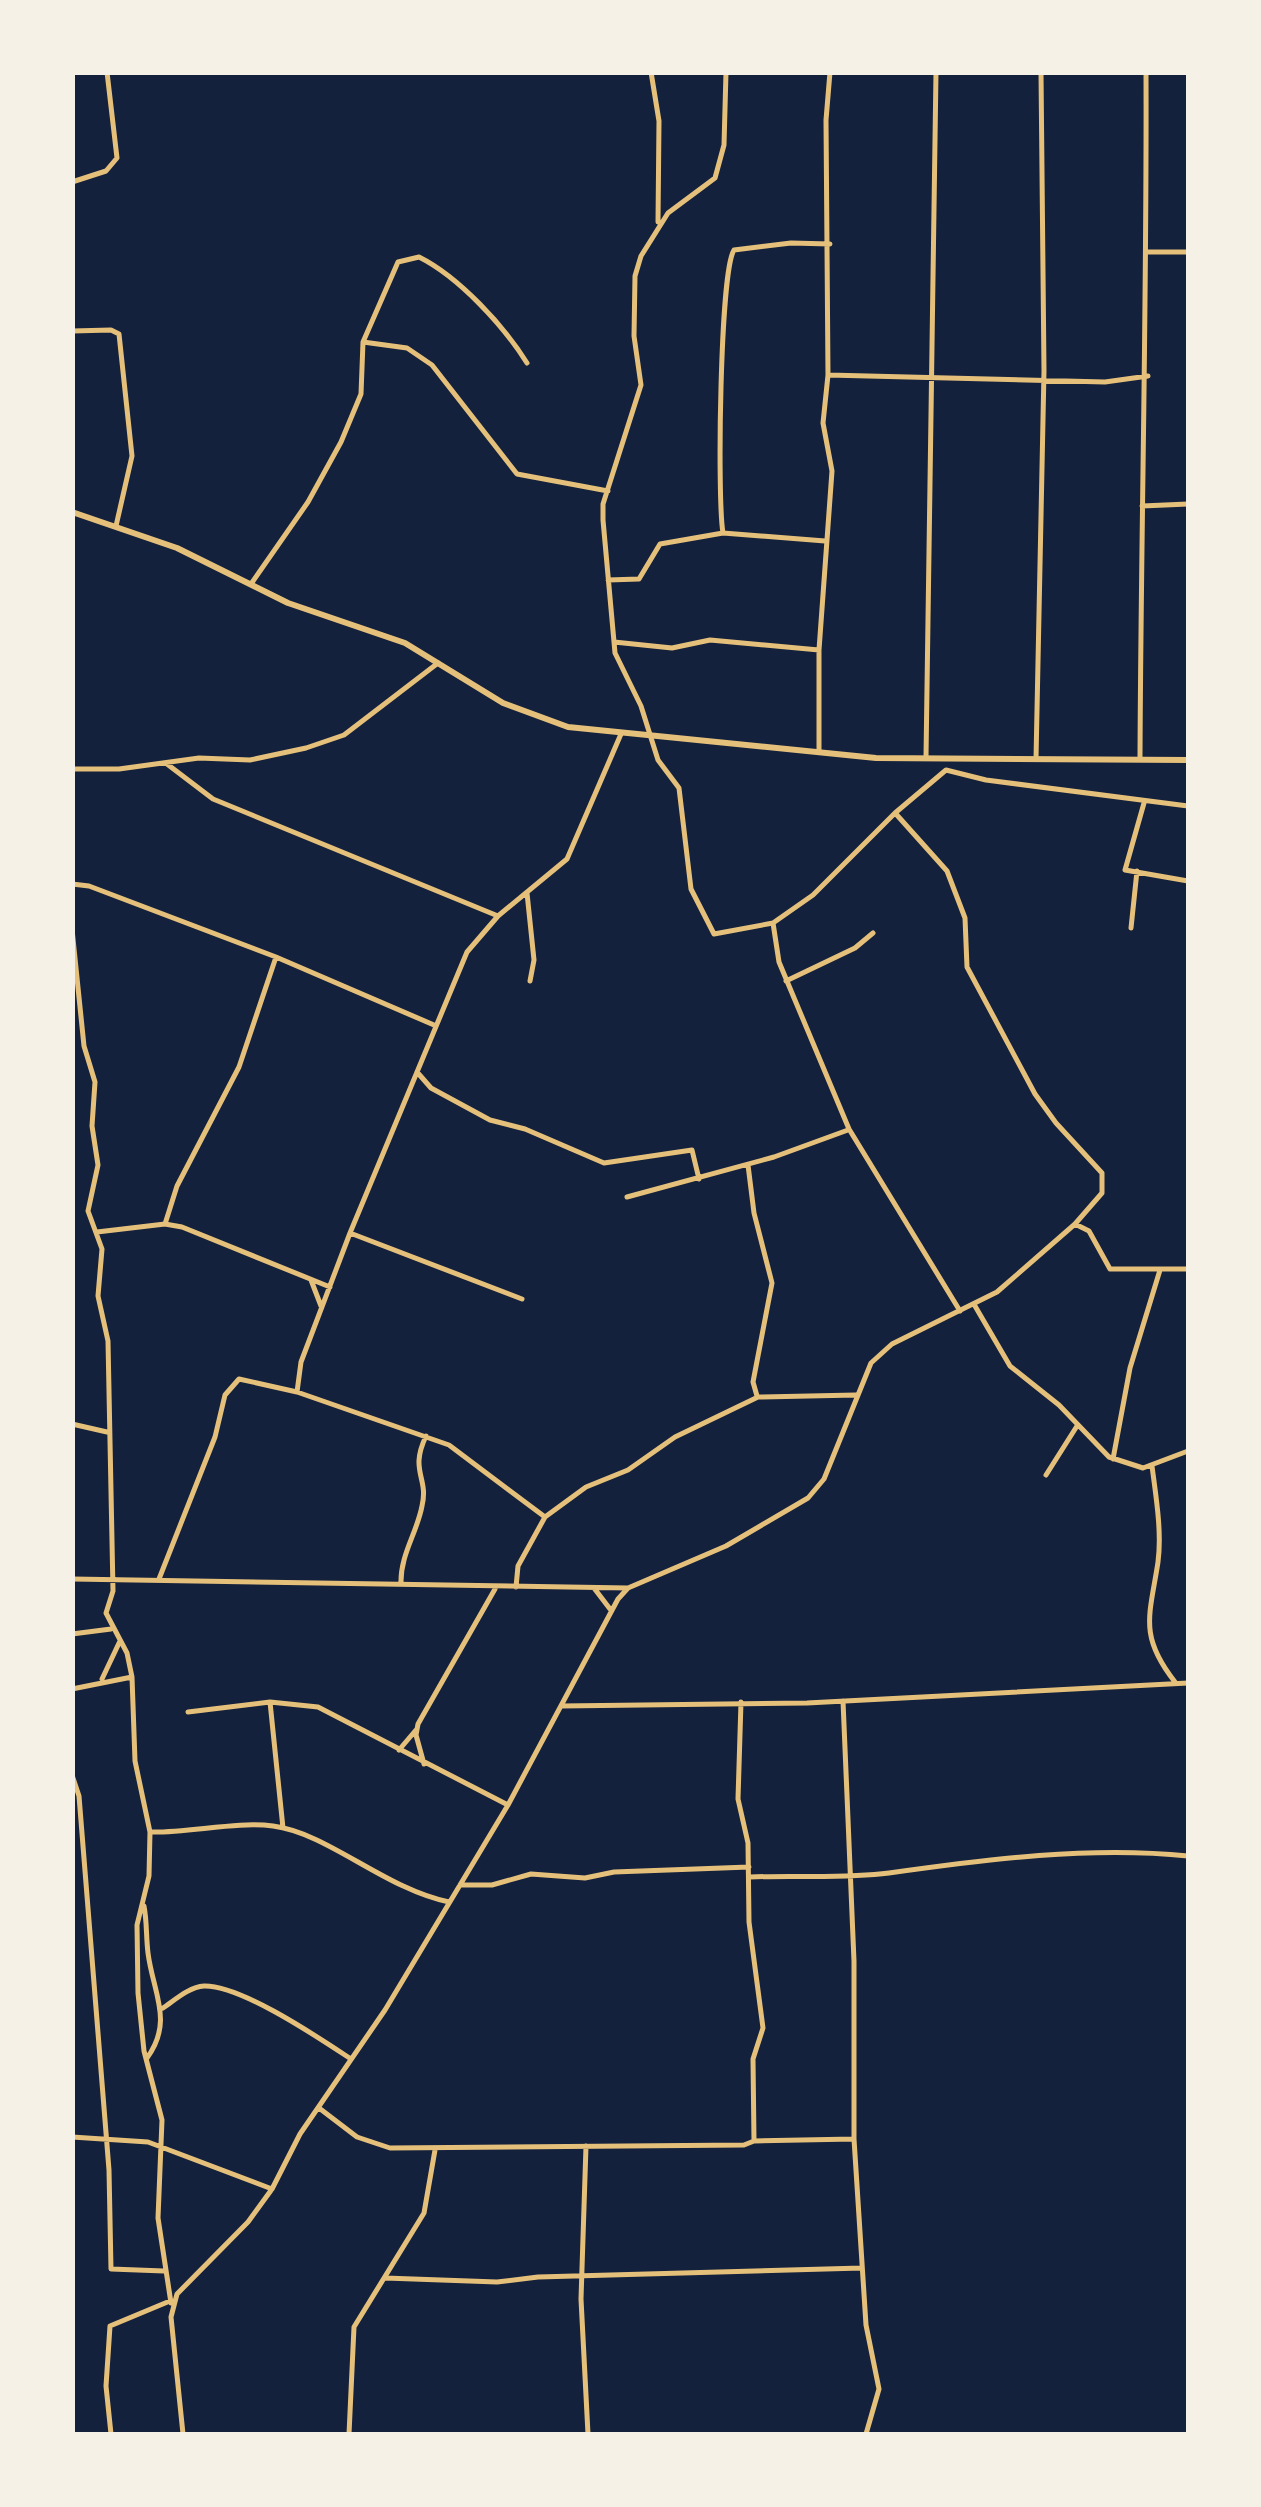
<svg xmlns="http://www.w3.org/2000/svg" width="1261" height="2507" font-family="'Noto Sans',sans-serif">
  <rect width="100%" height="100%" fill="#14213d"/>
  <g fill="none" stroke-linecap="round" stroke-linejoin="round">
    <path stroke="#e5c07b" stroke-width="5" d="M651,72L659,121L658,222
      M726,72L724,145L715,178L668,213L641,256L635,276L634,336L641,385L603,504V520L615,653L641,706L658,760L679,788L691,889L714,934L773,923
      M72,182L106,171L117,158L107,72
      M1147,252H1188
      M72,331L111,330L119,334L132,456L116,526
      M363,342L407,348L432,365L517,474L608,491
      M828,375L1105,382L1148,376
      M1142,506L1188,504
      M825,541L723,533C717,499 720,272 734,250L791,243L830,244
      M608,580L639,579L660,544L723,533
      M251,584L308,502L341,442L361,394L363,342L398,262L419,257C459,277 504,326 527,363
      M614,642L672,648L710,640L819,650
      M819,750V650L832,471L823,423L828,375L826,120L830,72
      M926,757L936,72
      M1140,758C1141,529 1147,301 1146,72
      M1036,759L1044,371L1041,72
      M167,764L213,799L498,916
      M72,769H119L199,758L250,760L306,748L344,735L438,663
      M1144,803L1125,870L1188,881
      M896,814L947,871L965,918L967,967L1035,1094L1056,1123L1102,1173V1193L1075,1224
      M72,884L89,886L276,957L434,1025
      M527,893L534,960L530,981
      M1131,928L1137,871
      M72,929L84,1046L95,1082L92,1126L98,1165L88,1211L102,1249L98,1296L108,1341L113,1591L106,1613L127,1653L132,1677L135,1761L150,1832L149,1876L137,1925L138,1993L144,2051L162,2120L158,2218L171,2303
      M786,981L855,948L873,933
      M417,1072L431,1088L490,1120L525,1129L604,1163L692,1150L699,1179
      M748,1165L754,1213L772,1283L753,1382L757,1396
      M627,1197L774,1157L848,1130
      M165,1224L177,1186L239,1067L276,957
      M97,1232L165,1224L182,1227L330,1287
      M350,1233L522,1299
      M311,1280L321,1306
      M975,1306L1010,1366L1059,1405L1109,1457L1143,1468L1188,1451
      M960,1311L849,1129L779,962L773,923L813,895L895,813L946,770L986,780L1188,806
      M297,1392L301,1362L350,1233L467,952L498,916L567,859L621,734
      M72,1424L107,1432
      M1113,1459L1130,1368L1160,1270
      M1152,1466C1156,1497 1162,1532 1158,1562C1150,1615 1138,1635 1175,1682
      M1046,1475L1077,1426
      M72,1579L628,1588
      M159,1579L215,1437L225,1395L239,1379L297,1392L449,1445L545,1517
      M401,1584C400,1555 417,1533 422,1506C429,1477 409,1472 426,1436
      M516,1587L518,1566L545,1517L586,1487L628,1470L675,1437L758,1397L856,1395
      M594,1588L610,1609
      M72,1634L111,1629
      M102,1679L120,1641
      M72,1689L132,1677
      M843,1701L854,1961V2139L866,2325L879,2389L866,2434
      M270,1702L283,1828
      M561,1706L807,1703L1188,1683
      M188,1712L270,1702L318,1707L508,1805
      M399,1750L416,1730
      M424,1764L416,1735L418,1724L495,1589
      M72,1775L79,1796L109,2170L111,2269L164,2271
      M150,1832C189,1833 237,1821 273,1826C328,1833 385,1889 449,1902
      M750,1877C796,1875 844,1879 889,1873C988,1859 1090,1846 1188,1856
      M460,1885H492L531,1874L585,1878L614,1872L749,1867
      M144,1906C147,1921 146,1937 148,1953C153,1993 174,2021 147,2058
      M163,2008C175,2000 189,1987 204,1986C241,1985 319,2038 351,2059
      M319,2108L357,2137L390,2148L744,2145L754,2141L753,2059L763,2028L749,1922L748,1843L738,1799L741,1702
      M72,2137L148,2142L272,2189
      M754,2141L854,2139
      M586,2146L581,2299L588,2434
      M385,2278L497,2282L538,2277L862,2268
      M111,2434L106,2386L110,2326L170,2301
      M183,2434L171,2317L177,2294L248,2222L272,2189L300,2134L385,2010L508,1805L618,1599L628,1588L726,1546L808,1498L824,1479L871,1363L892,1344L997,1292L1075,1224L1089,1231L1110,1269H1188
      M349,2434L354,2327L424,2213L435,2150"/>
    <path stroke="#e5c07b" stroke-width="6" d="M72,512L177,548L288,603L405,643L503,703L568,727L876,758L1188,760"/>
  </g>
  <rect width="1261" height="2507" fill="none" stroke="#f6f1e7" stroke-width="150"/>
</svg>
